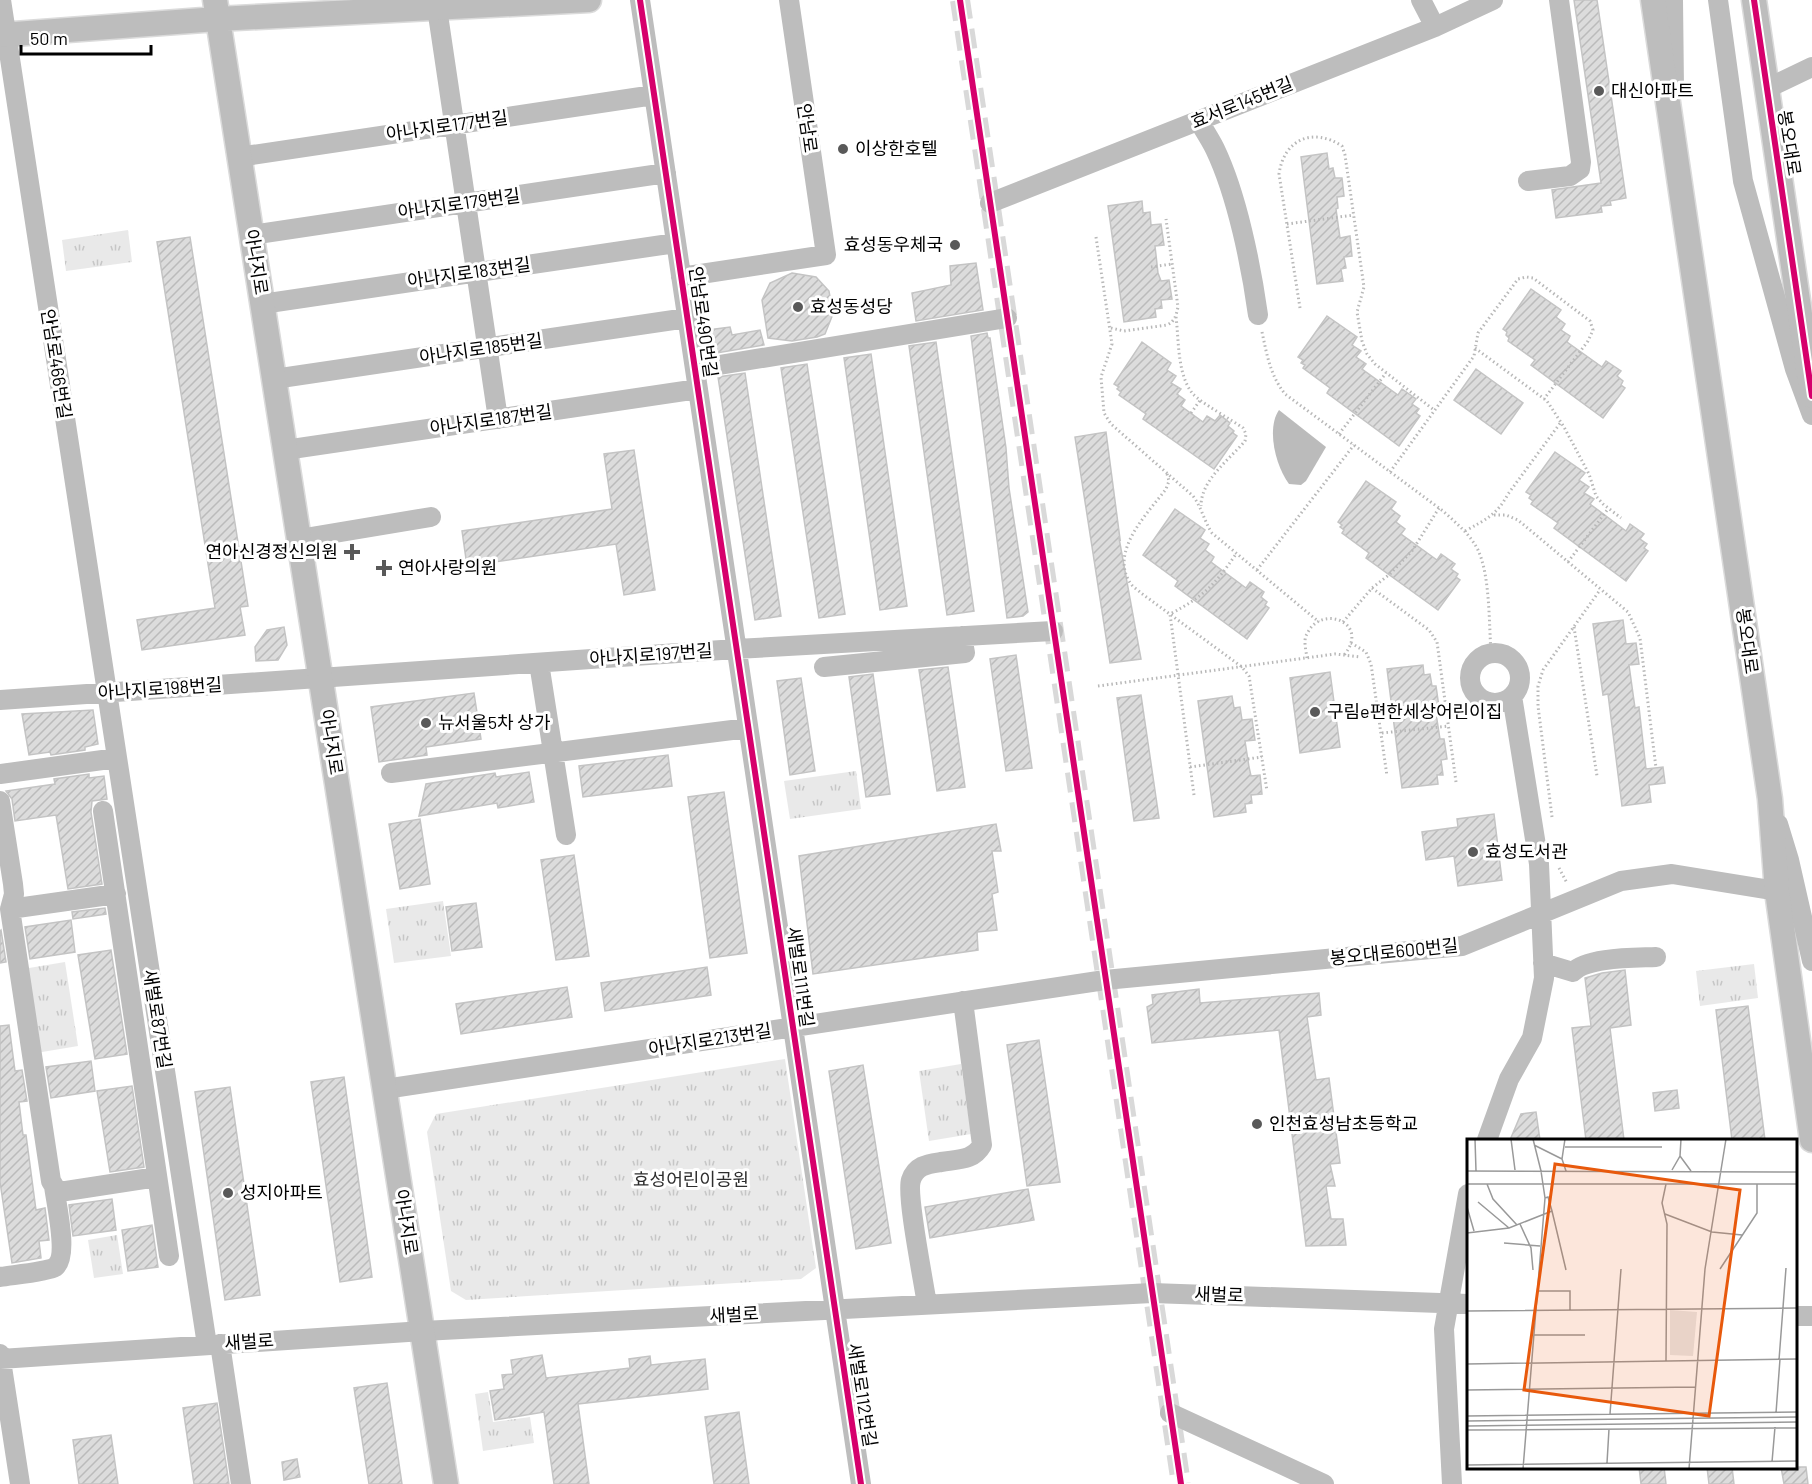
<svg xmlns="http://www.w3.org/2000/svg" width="1812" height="1484" font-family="Barlow,'Noto Sans KR',sans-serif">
  <defs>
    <pattern id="park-tufts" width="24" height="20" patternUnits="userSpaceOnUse" patternTransform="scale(1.5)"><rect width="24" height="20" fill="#e9e9e9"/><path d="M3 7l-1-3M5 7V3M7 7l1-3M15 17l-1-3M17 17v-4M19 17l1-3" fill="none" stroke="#c6c6c6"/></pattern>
    <pattern id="building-hatch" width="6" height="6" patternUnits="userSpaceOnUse" patternTransform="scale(1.5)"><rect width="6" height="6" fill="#dcdcdc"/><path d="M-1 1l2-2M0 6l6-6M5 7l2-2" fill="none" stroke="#bbb"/></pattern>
  </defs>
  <rect width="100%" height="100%" fill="#fff"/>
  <path fill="url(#park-tufts)" d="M128,230L132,262L66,271L62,240Z
    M856,771L861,809L790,819L784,781Z
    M443,901L451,956L394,963L386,909Z
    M65,962L78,1046L36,1053L23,969Z
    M1754,964L1758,998L1700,1006L1696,971Z
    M785,1059L816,1268L801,1279L466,1300L451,1291L427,1132L436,1114Z
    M961,1064L971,1134L929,1141L919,1071Z
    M117,1235L123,1274L94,1278L88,1240Z
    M488,1392L493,1422L530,1417L534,1443L483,1451L475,1394Z"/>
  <path fill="#bbb" d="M1279,410L1326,447L1306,481L1301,485L1289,484C1276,467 1266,429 1279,410Z"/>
  <path fill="url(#building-hatch)" stroke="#c4c4c4" stroke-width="1.5" d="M1574,0H1597L1626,198L1610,201L1611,205L1601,206L1602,212L1556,218L1552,190L1601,183Z
    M1327,153L1329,169L1333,168L1335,178H1342L1344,196L1337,197L1338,208L1336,209L1340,238L1350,236L1352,256L1344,257L1346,268L1341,269L1343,281L1317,284L1301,157Z
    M1142,201L1143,213L1150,212L1151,225L1161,224L1164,245L1155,246L1158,273L1161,281L1169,280L1172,299L1161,300L1162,308L1155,309L1156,317L1124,322L1108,206Z
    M190,237L248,606L240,607L245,635L142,650L137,620L215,608L157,242Z
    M976,263L983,310L916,321L912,293L951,285L950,266Z
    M792,273L816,277L829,291L833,314L825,334L817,337L792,341L768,338L762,300L770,283Z
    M1531,289L1561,310L1556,317L1565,324L1561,330L1570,336L1567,342L1602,367L1606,361L1621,371L1617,376L1623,381L1621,385L1625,388L1603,418L1531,365L1535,360L1508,341L1509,338L1506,335L1507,332L1503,329Z
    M1327,316L1357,337L1352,345L1361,351L1356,357L1366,364L1362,369L1398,395L1402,389L1416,399L1412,404L1419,409L1416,413L1420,416L1399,446L1327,393L1330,388L1303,368L1305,365L1301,363L1303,360L1298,357Z
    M730,327L732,335L760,330L764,345L711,354L708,330Z
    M987,333L988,338H990L1006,448L1009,488L1028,612L1023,616L1007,618L971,336Z
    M936,342L974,611L947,615L909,346Z
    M1142,342L1171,363L1167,370L1176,376L1171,383L1181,389L1177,394L1185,400L1181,406L1203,422L1207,416L1215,421L1220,415L1230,423L1228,426L1234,431L1233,433L1237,436L1214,469L1143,419L1146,414L1119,395L1121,392L1117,389L1119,387L1114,384Z
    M871,354L907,606L880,610L844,358Z
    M807,364L845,614L819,618L781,368Z
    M1476,369L1523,403L1501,434L1454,400Z
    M745,373L781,616L755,620L718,377Z
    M1106,432L1120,539L1119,538L1141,659L1110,663L1075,437Z
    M634,450L655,590L624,595L616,544L467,566L462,531L612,509L604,454Z
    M1555,452L1585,473L1579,480L1589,487L1584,493L1594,499L1590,504L1626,531L1630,524L1644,534L1640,539L1647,544L1644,548L1648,551L1626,581L1554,528L1558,523L1531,504L1533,501L1529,498L1531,495L1526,492Z
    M1366,481L1396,502L1391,509L1400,516L1396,522L1405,529L1401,534L1437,560L1441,554L1455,564L1451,569L1458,574L1456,577L1460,580L1438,610L1366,558L1369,553L1342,533L1344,530L1340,527L1342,525L1338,522Z
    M1175,509L1205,530L1200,538L1209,544L1205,550L1214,557L1211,562L1246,588L1250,582L1264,592L1261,597L1267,602L1265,605L1269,608L1247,639L1175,586L1178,581L1143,555Z
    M1623,620L1626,644L1636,643L1639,664L1629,665L1635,708L1639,707L1646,769L1663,767L1665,783L1649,785L1651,802L1622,806L1608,694L1603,695L1593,624Z
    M284,627L287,645L278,660L256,661L255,647L267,630Z
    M1016,655L1032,768L1006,771L990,659Z
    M1423,665L1424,675L1430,674L1432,686H1436L1439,707H1435L1440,739H1444L1447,759L1441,760L1443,775H1437L1438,784L1402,788L1387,669Z
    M948,667L965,787L937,791L919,670Z
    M1330,672L1340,747L1300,753L1290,678Z
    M873,674L890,794L866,797L849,677Z
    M801,678L815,771L790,775L777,681Z
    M474,693L481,739L426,747L427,755L379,762L371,707Z
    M1141,695L1159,818L1134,821L1117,698Z
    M1232,696L1234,708L1240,707L1242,720L1252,719L1255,740L1245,741L1249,767L1251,776L1260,775L1262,794L1251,795L1252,803L1245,804L1246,812L1214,817L1198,701Z
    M93,710L98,744L85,747V750L51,755L50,752L29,755L22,714Z
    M668,755L672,786L583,797L579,766Z
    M529,772L534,802L498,808L497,803L419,816L426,784L495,773L496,777Z
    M89,774V778L104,776L107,799L92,801L91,812L102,884L68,889L56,815L15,821L12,799L6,791L55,784L54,779Z
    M724,792L747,953L710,958L688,797Z
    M1494,814L1502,880L1458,886L1454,856L1426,860L1422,832L1458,827L1457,819Z
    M420,819L430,884L400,889L389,824Z
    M996,824L1001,851H992L998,892L992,894L997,930L977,932L978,950L813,974L799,856Z
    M574,855L589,956L556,960L541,860Z
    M476,903L482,947L452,951L446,907Z
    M105,908L106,914L73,919L72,912Z
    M71,920L75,952L30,959L25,927Z
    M1,930L6,962L0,963V931Z
    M111,950L127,1054L95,1059L78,955Z
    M707,967L711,995L605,1011L601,983Z
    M1625,970L1631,1025L1610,1028L1624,1140H1586L1572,1028L1591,1026L1585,978L1602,973Z
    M567,987L572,1017L461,1034L456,1004Z
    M1199,989L1200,1003L1319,993L1321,1015L1307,1017L1316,1080L1329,1078L1340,1163L1330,1164L1335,1186H1326L1331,1219H1343L1346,1245L1306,1246L1279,1030L1152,1043L1147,1007L1153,1004L1152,995Z
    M1748,1006L1765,1140H1732L1716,1010Z
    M9,1025L15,1071L22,1070L27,1101L19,1102L23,1135H26L36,1210L45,1208L49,1240L39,1241L41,1258L12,1263L0,1182V1026Z
    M1039,1040L1060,1182L1027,1186L1007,1045Z
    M91,1061L95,1091L51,1098L46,1067Z
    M863,1065L891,1243L856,1249L829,1071Z
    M344,1077L372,1277L340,1282L311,1082Z
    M132,1086L144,1167L110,1172L97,1091Z
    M230,1087L260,1295L225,1300L195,1092Z
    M1677,1090L1679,1108L1655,1111L1653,1093Z
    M1536,1112L1540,1140H1510L1521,1114Z
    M1028,1189L1034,1220L930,1238L925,1207Z
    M112,1199L116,1230L73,1236L69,1205Z
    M152,1225L158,1267L128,1271L122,1230Z
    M542,1355L546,1378L630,1368L629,1359L650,1356L651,1365L705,1359L708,1389L578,1404L589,1484H554L544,1412L495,1420L490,1391L504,1389L502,1375L513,1374L511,1360Z
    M387,1383L402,1484H369L354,1388Z
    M217,1403L229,1484H194L183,1408Z
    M739,1412L749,1484H714L705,1417Z
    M111,1435L118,1484H79L73,1440Z
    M297,1459L300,1477L284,1480L282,1462Z
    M1639,1467H1664L1666,1484H1641Z
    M1707,1467H1732L1734,1484H1709Z
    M1781,1467H1806L1808,1484H1784Z"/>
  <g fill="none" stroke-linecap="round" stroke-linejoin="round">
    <path stroke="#d9d9d9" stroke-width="20" stroke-dasharray="20 10" stroke-linecap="butt" d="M960,0L1181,1484"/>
    <g stroke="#dbdbdb" stroke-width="27">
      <path id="major" d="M215,0L446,1484
        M1653,0L1770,799L1777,891L1812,1140
        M1754,0L1812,396
        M0,35L217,19L589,0"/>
    </g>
    <path stroke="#b8b8b8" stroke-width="3" stroke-dasharray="1.5 3" stroke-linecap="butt" d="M1287,224L1354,215
      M1096,237L1112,344L1101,377L1104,413L1111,424L1193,496C1202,508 1204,521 1212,533L1319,622
      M1151,267L1172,264
      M1300,308L1279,174C1284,139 1313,127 1342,146L1345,155L1364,287L1357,312L1362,341L1367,354L1375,364L1434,410
      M1176,317C1179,340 1177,375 1193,394C1201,403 1232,420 1243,428L1246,434L1245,441C1229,460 1201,480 1201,506
      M1111,328L1124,331L1167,325C1175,321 1176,316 1178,307L1166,219
      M1262,332C1267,355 1270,375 1285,394L1443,511C1456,523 1470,534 1478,550C1490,575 1489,624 1491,653
      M1475,348L1547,401L1564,427L1589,474L1596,496L1603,504L1621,518
      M1191,413L1201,399
      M1339,434L1386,373
      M1390,472L1474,356L1478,333L1518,279L1526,277L1533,278L1590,321L1593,330L1588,341L1544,399
      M1167,474L1169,481L1166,489C1148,513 1108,552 1131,584C1133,587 1138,590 1141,593L1242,667L1249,676L1267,791
      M1494,515H1506L1518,520L1628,612L1640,638L1656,768
      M1465,531C1485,520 1497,515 1508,494L1561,422
      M1568,562L1608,509
      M1257,570L1354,445
      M1372,588L1429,630L1437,642L1456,782
      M1343,622L1372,588L1390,574L1412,551L1439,508
      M1574,627L1597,776
      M1351,643L1366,652L1371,664L1387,776
      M1307,658C1306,650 1303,640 1307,634C1321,603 1371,623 1344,655
      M1098,686L1335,654L1361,657
      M1382,733L1449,726
      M1190,767L1262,757
      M1194,795L1170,614C1203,597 1215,585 1236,554
      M1552,817L1538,706V686L1543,670L1600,590
      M1559,868L1567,883"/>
    <path stroke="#bdbdbd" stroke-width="20" d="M1,0L207,1345
      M640,0L861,1484
      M1421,0L1435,27
      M1673,0L1674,87
      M1718,0L1743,181L1795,369L1812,415
      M437,8L498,419
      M1766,89L1812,67
      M1198,120C1204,130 1210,139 1215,149C1237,195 1251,265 1258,315
      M239,157L654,95
      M1528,181L1570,176L1580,169L1581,162L1559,0
      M990,203L1435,27L1493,0
      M251,235L666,173
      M681,277L826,255L789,0
      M262,304L676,243
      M695,369L1007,318
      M274,379L687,318
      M285,450L698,389
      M299,539L431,517
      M1470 678a25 25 0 1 1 50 0a25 25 0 1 1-50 0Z
      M539,663L566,835
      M824,667L965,653L962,636
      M0,700L736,649L1053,631
      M391,773L748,728
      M0,774L117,758
      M0,801L13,884L14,894L10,909L51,1181L57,1191H66L157,1177
      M103,811L169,1256
      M1778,824L1789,860L1812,961
      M10,909L116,894
      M1543,963L1573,972C1587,957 1635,958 1656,957
      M385,1089L1105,980L1462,946L1621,881L1672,874L1777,891
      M1487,1140L1509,1079L1532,1038L1544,978L1539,864L1512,696
      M0,1277C11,1275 47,1272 55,1267C69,1257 56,1203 54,1186
      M927,1305C924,1283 906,1195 911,1180C916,1165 928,1164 941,1162C958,1159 973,1161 982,1145L963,1001
      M1796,1316H1812
      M220,1344L241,1484
      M0,1354L20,1484
      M0,1359L423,1331L1152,1293L1468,1304
      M1170,1413L1324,1484
      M1452,1484L1444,1329L1468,1194"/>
    <use href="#major" stroke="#bdbdbd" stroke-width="24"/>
    <g stroke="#fff" stroke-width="10">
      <path id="cycleway" d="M640,0L861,1484
        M960,0L1181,1484
        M1754,0L1812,396"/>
    </g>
    <use href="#cycleway" stroke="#d6006c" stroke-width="6"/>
  </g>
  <g fill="#595959" stroke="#fff" stroke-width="2">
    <circle cx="1599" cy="91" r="6"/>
    <circle cx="843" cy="149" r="6"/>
    <circle cx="955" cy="245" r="6"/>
    <circle cx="798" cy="307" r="6"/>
    <path d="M349 543h6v6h6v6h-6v6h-6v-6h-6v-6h6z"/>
    <path d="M381 559h6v6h6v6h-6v6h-6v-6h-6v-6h6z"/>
    <circle cx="1315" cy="712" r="6"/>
    <circle cx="426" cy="723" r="6"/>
    <circle cx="1473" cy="852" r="6"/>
    <circle cx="1257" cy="1124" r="6"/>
    <circle cx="228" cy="1193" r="6"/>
  </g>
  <g text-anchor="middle" stroke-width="6" stroke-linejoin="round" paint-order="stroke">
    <g font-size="18" fill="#000" stroke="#fff" text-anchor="start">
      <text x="1611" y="97">대신아파트</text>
      <text x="855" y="155">이상한호텔</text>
      <text x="943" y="251" text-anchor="end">효성동우체국</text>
      <text x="810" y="313">효성동성당</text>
      <text x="338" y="558" text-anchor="end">연아신경정신의원</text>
      <text x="398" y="574">연아사랑의원</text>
      <text x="1327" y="718">구림e편한세상어린이집</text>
      <text x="438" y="729">뉴서울5차 상가</text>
      <text x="1485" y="858">효성도서관</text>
      <text x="1269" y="1130">인천효성남초등학교</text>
      <text x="240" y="1199">성지아파트</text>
    </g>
    <g font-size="18" fill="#000" stroke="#fff">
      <text transform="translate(1242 103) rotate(-22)" y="6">효서로145번길</text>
      <text transform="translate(447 126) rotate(-8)" y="6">아나지로177번길</text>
      <text transform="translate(807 128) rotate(82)" y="6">안남로</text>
      <text transform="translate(1789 143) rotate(81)" y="6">봉오대로</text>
      <text transform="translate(459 204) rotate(-8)" y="6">아나지로179번길</text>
      <text transform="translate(256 262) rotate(81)" y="6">아나지로</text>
      <text transform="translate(469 273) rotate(-8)" y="6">아나지로183번길</text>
      <text transform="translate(703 322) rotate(82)" y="6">안남로490번길</text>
      <text transform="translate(481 349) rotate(-8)" y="6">아나지로185번길</text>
      <text transform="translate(56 364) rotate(81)" y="6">안남로466번길</text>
      <text transform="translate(491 420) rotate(-8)" y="6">아나지로187번길</text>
      <text transform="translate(1747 641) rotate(82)" y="6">봉오대로</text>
      <text transform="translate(651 655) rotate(-4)" y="6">아나지로197번길</text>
      <text transform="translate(160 689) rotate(-4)" y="6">아나지로198번길</text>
      <text transform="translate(331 742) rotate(81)" y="6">아나지로</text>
      <text transform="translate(1394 952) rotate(-6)" y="6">봉오대로600번길</text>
      <text transform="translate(800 977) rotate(82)" y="6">새벌로111번길</text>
      <text transform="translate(157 1019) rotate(81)" y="6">새벌로87번길</text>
      <text transform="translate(710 1040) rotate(-9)" y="6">아나지로213번길</text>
      <text transform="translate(406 1222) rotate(81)" y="6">아나지로</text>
      <text transform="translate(1219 1295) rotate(2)" y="6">새벌로</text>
      <text transform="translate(734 1315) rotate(-3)" y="6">새벌로</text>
      <text transform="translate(249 1342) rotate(-4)" y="6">새벌로</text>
      <text transform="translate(862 1395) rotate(81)" y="6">새벌로112번길</text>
    </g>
    <g font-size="18" fill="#2e2e2e" stroke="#fff">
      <text x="691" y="1186">효성어린이공원</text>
    </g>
  </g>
  <g transform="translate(1467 1139)">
    <rect width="330" height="330" fill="#fff"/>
    <path d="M203,171L230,173L226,217L203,216Z" fill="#e9e9e9"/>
    <path fill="none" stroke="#999" stroke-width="1.5" d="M8,0L9,32M44,0L48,31M66,0L74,32M98,0L95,20L99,32M67,6L95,20M98,8H195M213,17L224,32M205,31L213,17L214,0M0,32L330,33M0,45H330M20,45L26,60L50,86M199,45L195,64L200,85L199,222M78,59L81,58L85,72L99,131M11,63L42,89M0,68L7,92M198,75L245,93L275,96M53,85L64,109L66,131M0,94L42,89L85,72M37,104L73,107M253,130L290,74V45M71,152H103V171M0,172L330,169M67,196H118M312,221L319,129M0,225L330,220M0,251L228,248M309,274L313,220M143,275L154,130M0,277L330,273M0,282L330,278M0,287L330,283M0,291L330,289M305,323L308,288M140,324L142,290M0,326L330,322M56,330L78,59L74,32M222,330L238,130L259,0"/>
    <path fill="#e8590c" fill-opacity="0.15" stroke="#e8590c" stroke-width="3" d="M88,25L273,51L242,277L57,251Z"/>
    <rect width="330" height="330" fill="none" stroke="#000" stroke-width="3"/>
  </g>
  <path d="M21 45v9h130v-9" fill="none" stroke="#000000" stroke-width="3"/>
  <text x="30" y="45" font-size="18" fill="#000000" stroke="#ffffff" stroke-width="4.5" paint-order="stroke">50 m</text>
</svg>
